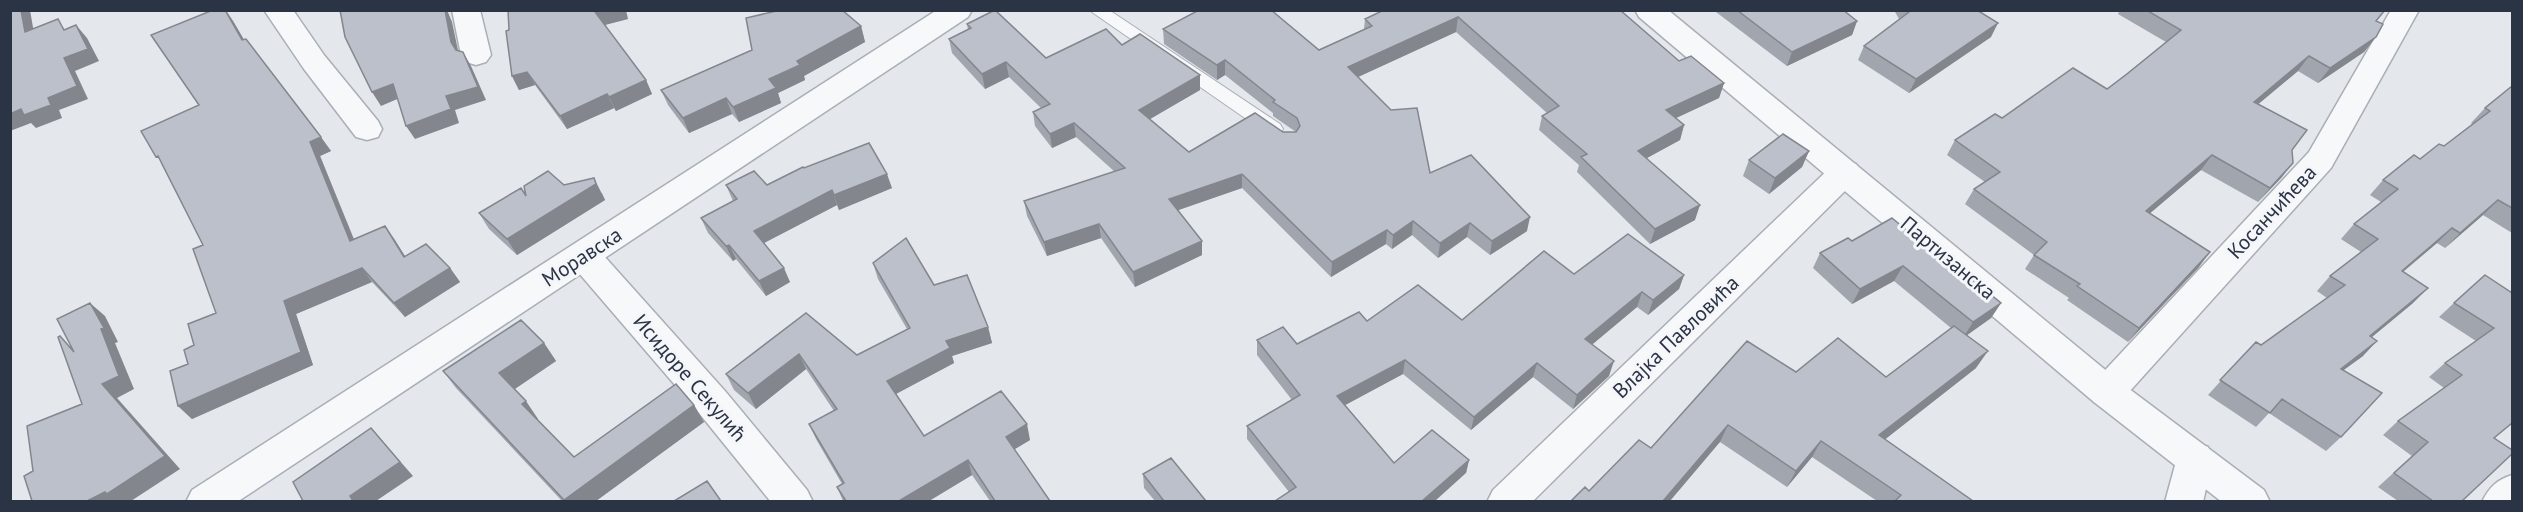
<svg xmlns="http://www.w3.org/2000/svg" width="2523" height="512" font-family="'PT Sans',sans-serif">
  <rect width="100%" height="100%" fill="#e4e7ec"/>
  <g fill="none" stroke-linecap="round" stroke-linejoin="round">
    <g stroke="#a9aeb7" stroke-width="2">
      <path id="service" d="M1089,10H1109L1280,124L1283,129L1280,134L1274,135L1268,134Z"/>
    </g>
    <g stroke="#a9aeb7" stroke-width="3">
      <path id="minor" d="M264,10H293L324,55L378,121L382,129L378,137L367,140L356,137L304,69Z
        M452,10H480L491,55L486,62L476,65L466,62L461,55Z
        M2391,10H2419L2331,168L2120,402L2107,407L2094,402L2089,392L2094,382L2309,152Z
        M1845,161L1856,164L1861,172L1856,180L1532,502H1487L1493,490L1834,164Z
        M584,243L596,247L725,391L807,490L813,502H771L699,413L572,265L568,256L572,247Z
        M2195,442L2208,447L2213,458L2203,502H2165L2177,458L2182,447Z
        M2512,475V502H2482C2489,487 2497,480 2512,475Z"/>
    </g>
    <g stroke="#a9aeb7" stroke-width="3">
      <path id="tertiary" d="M937,10H972L968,17L237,502H186L192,490Z
        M1635,10H1668L2120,382L2264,490L2270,502H2222L2094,402L1639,17Z"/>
    </g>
    <use href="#service" fill="#f7f8fa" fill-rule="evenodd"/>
    <use href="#minor" fill="#f7f8fa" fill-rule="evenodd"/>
    <use href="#tertiary" fill="#f7f8fa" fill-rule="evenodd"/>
  </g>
  <path fill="#a1a5ae" d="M213,10H226L233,21L244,40L331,151L320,156L354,239L385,226L405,256L450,268L460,282L405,317L372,282L296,314L313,365L192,419L178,406L188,364L194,345L216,313L203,245L161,163L199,105Z
    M1620,10L1679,61L1724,83L1719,98L1676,118L1684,125L1680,140L1647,158L1695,220L1650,244L1577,172L1579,165L1539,130L1542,116L1547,113L1456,32L1358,77L1430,173L1527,231L1490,255L1467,237L1438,258L1412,235L1392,249L1386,244L1331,277L1242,188L1178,210L1202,255L1135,287L1101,238L1047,256L1027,216L1024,201L1115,172L1076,137L1052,148L1035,126L1033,112L1041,108L1009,77L985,89L952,53L949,39L968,30L967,24L1046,58L1122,45L1200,90L1149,119L1189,152L1283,132H1296L1273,116V113L1225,75L1217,80L1164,44L1163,29L1319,50L1364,29L1365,19Z
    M1717,10H1843L1857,21L1852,35L1787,66L1716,12Z
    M1894,10H1977L1991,37L1909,93L1858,60L1864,46L1899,19Z
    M2120,10H2385L2376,21V37L2364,52L2318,83L2298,71L2258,104L2292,150L2282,177L2258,202L2201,170L2149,214L2199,267L2128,342L2067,300L2069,298L2025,269L2034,255L1965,204L1974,189L1985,182L1947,155L1955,140L2002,118L2107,89L2166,42L2118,14Z
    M628,19L604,25L646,80L652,94L616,111L614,108L567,129L535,85L519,90L512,76L506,31Z
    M861,26L865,42L804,76L805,80L778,93L781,103L739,122L732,114L689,133L668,105L661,90Z
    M2512,86V233L2483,215L2445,248L2437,243L2403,272L2413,303L2372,337L2363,356L2343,370L2341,437L2326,451L2269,413L2256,427L2208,395L2256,342L2261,345L2327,298L2317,291L2330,276L2361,252L2341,239L2354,224L2381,202L2370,195L2383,180L2420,159L2444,146L2472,124L2471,123L2485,108Z
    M1809,151L1802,167L1769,194L1743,176L1749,160Z
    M804,168L892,188L839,210L837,205L764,243L790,282L766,296L736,259L733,261L708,233L701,218L733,201L726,185H767Z
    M564,185L602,193L605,200L517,255L489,229L479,213L526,196Z
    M1852,241L1955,270L2001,303L1991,318L1967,335L1976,368L1885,439L1973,501H1877L1812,457L1787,487L1720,442L1589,491L1651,448L1796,372L1886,377L1951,328L1894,281L1852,304L1813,268L1820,253Z
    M873,263L934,285L988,327L992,343L952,356L954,363L896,394L924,436L1030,440L1014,449L1050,501H990L972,475L929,501H843L837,487L842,484L816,439L809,424L834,411L806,369L756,409L734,390L726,374L806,313L857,355L907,329L878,279Z
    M1574,274L1684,275L1679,289L1648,315L1637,307L1592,344L1609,376L1573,409L1533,377L1471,430L1403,374L1345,405L1394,463L1469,460L1466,473L1289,492L1247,439V426L1292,400L1257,355V340L1297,344L1367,321L1462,320Z
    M2512,293V424L2494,438L2462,501H2398L2378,487L2412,456L2383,435L2398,421L2444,388L2429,377L2445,363L2476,341L2439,317L2454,303Z
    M544,343L556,361L514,389L538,419H537L574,457L694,405L704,422L596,501H562L456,388L443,371Z
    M1143,474L1206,501H1155L1144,488Z"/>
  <path fill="#83868d" d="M21,10H30L36,45L25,32Z
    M225,10L233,21L253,55L242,40Z
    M445,10H447L452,22L459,55L451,42Z
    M601,10H626L628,19L601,26L595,12Z
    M1458,17L1456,32L1347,82L1348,67Z
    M1857,21L1852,35L1787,66L1792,52Z
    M1998,23L1991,37L1909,93L1916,79Z
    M76,25L87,38L99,61L75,71L88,99L59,110L62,118L36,128L31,123L10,131V114L48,98L64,58Z
    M861,26L865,42L804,76L805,80L778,93L781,103L739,122L733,107L769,79L797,61Z
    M2376,37L2364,52L2318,83L2330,68Z
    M463,52L471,66L486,100L455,110L459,123L415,139L406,126L446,96Z
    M2309,56L2298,71L2243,117L2254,102Z
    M1225,60V75L1217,80V65Z
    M1006,62L1009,77L985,89L982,74Z
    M527,72L535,85L519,90L512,76Z
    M1200,75V90L1140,125L1139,110Z
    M646,80L652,94L616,111L609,97Z
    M1724,83L1719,98L1661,125L1666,110Z
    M393,84L402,97L381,106L372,92Z
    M607,94L614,108L567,129L560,116Z
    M726,98L732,114L689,133L683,118Z
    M1074,123L1076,137L1052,148L1050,134Z
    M1684,125L1680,140L1634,165L1638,151Z
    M321,137L331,151L320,156L360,255L350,241L310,142Z
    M1809,151L1802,167L1769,194L1775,178Z
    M2212,155L2201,170L2135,226L2146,211Z
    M2293,163L2282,177L2258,202L2270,188Z
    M887,174L892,188L839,210L834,195Z
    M1242,174V188L1170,213L1169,199Z
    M594,178L605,200L517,255L507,239Z
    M832,190L837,205L760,245L754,231Z
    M2498,200L2483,215L2445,248L2460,233Z
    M1700,205L1695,220L1650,244L1655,229Z
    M1530,217L1527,231L1490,255L1492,241Z
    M1413,221L1412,235L1392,249L1393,235Z
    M1470,223L1467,237L1438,258L1440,243Z
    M1099,224L1101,238L1047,256L1044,242Z
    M385,226L395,240L414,271L404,257Z
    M2452,228L2437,243L2387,285L2402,271Z
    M1387,230L1386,244L1331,277L1332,262Z
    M1202,241V255L1135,287L1133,272Z
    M729,245L736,259L733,261L726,246Z
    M2210,252L2199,267L2128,342L2139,328Z
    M1903,266L1894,281L1852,304L1860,289Z
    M362,268L372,282L296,314L313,365L192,419L178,406L284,301Z
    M450,268L460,282L405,317L394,303Z
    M784,268L790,282L766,296L759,281Z
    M1684,275L1679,289L1648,315L1653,300Z
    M2428,288L2413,303L2355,351L2370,336Z
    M1642,292L1637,307L1581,354L1585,339Z
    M90,303L105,316L118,342L115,343L134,389L117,398L180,469L131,501H87L102,384Z
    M2001,303L1991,318L1963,338L1973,322Z
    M988,327L992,343L952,356L954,363L892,396L887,381L946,341Z
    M2377,341L2363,356L2326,383L2341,369Z
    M544,343L556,361L512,391L499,373Z
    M1988,351L1976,368L1869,452L1879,435Z
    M799,354L806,369L756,409L748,393Z
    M1405,360L1403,374L1336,410L1337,396Z
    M1614,361L1609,376L1573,409L1577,395Z
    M1537,363L1533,377L1471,430L1474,417Z
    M526,401L538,419L535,421L522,404Z
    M694,405L704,422L596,501H565L564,500Z
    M1027,424L1030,440L1010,452L1006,437Z
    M1728,425L1720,442L1670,501H1663Z
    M371,428L413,476L376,501H353L350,496Z
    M1821,441L1812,457L1787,487L1796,471Z
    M968,460L972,475L929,501H899Z
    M1469,460L1466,473L1435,501H1422Z"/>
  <path fill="#bbc0ca" stroke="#83868d" stroke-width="1.5" d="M10,10H21L25,32L58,19L64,30L76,25L88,49L64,58L77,86L48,98L51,105L24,115L21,109L10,114Z
    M213,10H225L242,40L246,39L321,137L310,142L350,241L385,226L404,257L426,244L450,268L394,303L362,268L284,301L301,352L178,406L170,371L188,364L184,350L194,345L188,324L216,313L193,249L203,245L158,156L156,157L141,131L199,105L151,35Z
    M340,10H445L451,42L456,50L463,52L478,87L446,96L451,109L406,126L393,84L372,92L345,37Z
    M508,10H601L595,12L646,80L609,97L607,94L560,116L527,72L512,76L506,31L509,30Z
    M781,10H842L861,26L797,61L800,65L769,79L776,88L733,107L726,98L683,118L661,90L752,50L746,18Z
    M995,10L1046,58L1106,29L1122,45L1140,34L1200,75L1139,110L1189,152L1255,113L1283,132H1296L1300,126L1297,118L1273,102L1275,100L1225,60L1217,65L1163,29L1199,10H1271L1319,50L1372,26L1365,19L1384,10H1620L1679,61L1691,56L1724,83L1666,110L1684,125L1638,151L1700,205L1655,229L1581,157L1587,154L1542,116L1559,106L1458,17L1348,67L1391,110L1417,108L1430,173L1471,155L1530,217L1492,241L1470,223L1440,243L1413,221L1393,235L1387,230L1332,262L1242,174L1169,199L1202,241L1133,272L1099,224L1044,242L1024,201L1125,168L1074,123L1050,134L1033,112L1050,104L1006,62L982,74L949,39L971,28L967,24Z
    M1737,10H1843L1857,21L1792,52Z
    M1908,10H1977L1998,23L1916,79L1864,46L1909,12Z
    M2146,10H2385L2376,21L2383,24L2376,37L2330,68L2309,56L2254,102L2307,130L2292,150L2293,163L2270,188L2212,155L2146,211L2210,252L2139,328L2077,286L2080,284L2034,255L2047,242L1974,189L2000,172L1955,140L1995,114L2002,118L2073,68L2107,89L2127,74L2181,30Z
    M2512,86V208L2498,200L2460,233L2452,228L2402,271L2428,288L2370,336L2377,341L2341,369L2382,393L2341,437L2282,399L2270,413L2220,380L2256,342L2261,345L2345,285L2330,276L2378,239L2354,224L2398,189L2383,180L2414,155L2420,159L2439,144L2444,146L2490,111L2485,108Z
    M1783,134L1809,151L1775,178L1749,160Z
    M869,143L887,174L834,195L832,190L754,231L784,268L759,281L729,245L726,246L701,218L737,199L726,185L754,171L767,185L803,167L804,168Z
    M548,171L564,185L594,178L596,184L507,239L479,213L521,188L526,196L524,186Z
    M1892,218L1955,270L1958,268L2001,303L1973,322L1903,266L1860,289L1820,253L1848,238L1852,241Z
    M1628,234L1684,275L1653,300L1642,292L1585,339L1614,361L1577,395L1537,363L1474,417L1405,360L1337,396L1394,463L1432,430L1469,460L1422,501H1275L1296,487L1247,426L1300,395L1257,340L1283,327L1297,344L1359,312L1367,321L1418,285L1462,320L1544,251L1574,274Z
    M906,238L934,285L967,275L988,327L946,341L950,348L887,381L924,436L1001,391L1027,424L1006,437L1050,501H995L968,460L899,501H846L837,487L844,483L809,424L837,409L799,354L748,393L726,374L806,313L857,355L910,328L873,263Z
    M2485,275L2512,293V423L2494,438L2512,450V454L2462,501H2433L2394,473L2428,442L2398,421L2462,375L2445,363L2494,328L2454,303Z
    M90,303L104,328L101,329L119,376L102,384L165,456L107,494L105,492L87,501H32L24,476L33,471L27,426L82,404L58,337L60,336L74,352L57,319Z
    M521,320L544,343L499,373L526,401L522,404L574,457L676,384L694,405L564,500L443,371Z
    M1954,326L1988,351L1879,435L1973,501H1895L1901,495L1821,441L1796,471L1728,425L1663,501H1571L1585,487L1589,491L1639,440L1651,448L1747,341L1796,372L1838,338L1886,377Z
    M371,428L400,462L350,496L353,501H303L293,482Z
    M1171,458L1206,501H1164L1143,474Z
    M707,481L721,501H674Z"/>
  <g text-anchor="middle" stroke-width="6" stroke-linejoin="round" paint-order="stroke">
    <g font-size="21" fill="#2b3445" stroke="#f4f6f9">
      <text transform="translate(2272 212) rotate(-47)" y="7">Косанчићева</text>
      <text transform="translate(582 257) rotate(-33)" y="7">Моравска</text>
      <text transform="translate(1948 258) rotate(40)" y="7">Партизанска</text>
      <text transform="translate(1676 337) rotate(-44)" y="7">Влајка Павловића</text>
      <text transform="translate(690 378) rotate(49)" y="7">Исидоре Секулић</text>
    </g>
  </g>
  <rect width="2523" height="512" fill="none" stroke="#2b3445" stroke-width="24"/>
</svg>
